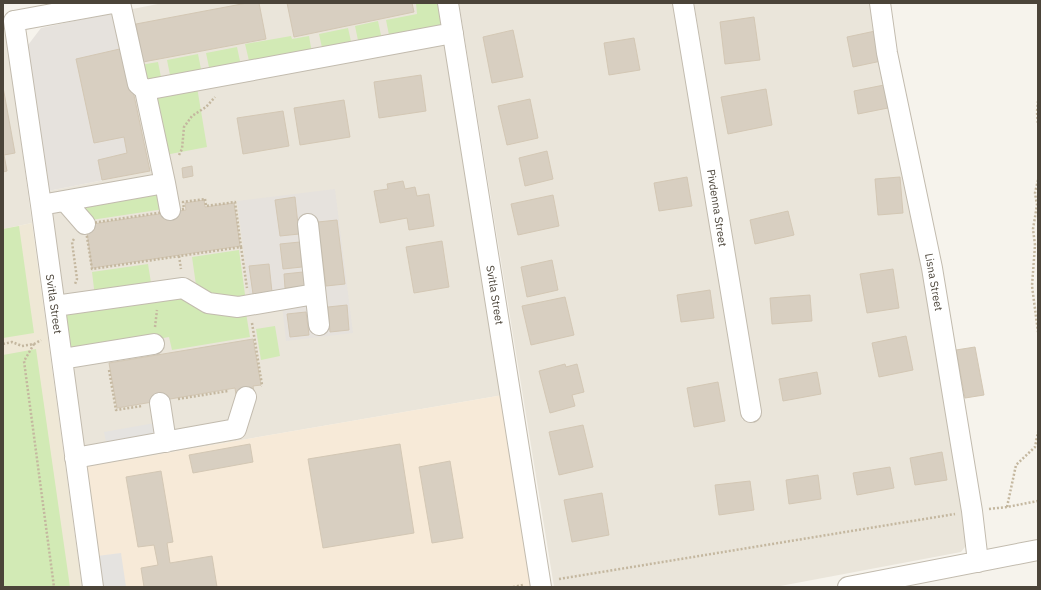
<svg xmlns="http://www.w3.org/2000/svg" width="1041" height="590" font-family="'IBM Plex Sans',sans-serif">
  <rect width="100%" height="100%" fill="#f6f3ec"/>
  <path fill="#eae5da" d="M163,3H440L503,395L84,467L48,191L150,171L117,12Z
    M459,3H675L742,420L761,416L694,3H878L969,542L961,552L775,587H554Z
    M3,27L6,30L32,223L3,229Z"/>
  <path fill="#f7ead8" d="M503,395L531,587H100L84,467Z"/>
  <path fill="#e6e2dd" d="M117,12L150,171L48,191L25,49L41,28Z
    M335,189L353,333L286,341L281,296L250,300L237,201Z"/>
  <path fill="#efe8d6" d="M32,223L82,587H3V229Z"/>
  <path fill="#d2eab5" d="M416,3H437L443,30L390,40L386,20L417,14Z
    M378,21L382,40L359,45L355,26Z
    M348,28L352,46L323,52L319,34Z
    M291,36L292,39L309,36L312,53L250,65L245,44Z
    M237,47L241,66L210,72L206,53Z
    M198,54L202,74L171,80L167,60Z
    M158,62L162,82H144L140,65Z
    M197,87L207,147L165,155L151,96Z
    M157,192L164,209L91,220L76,205Z
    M19,226L34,333L3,338V229Z
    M239,250L246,302L197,292L192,257Z
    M148,264L152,289L95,297L92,272Z
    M172,294L246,313L250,337L172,350L169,337L134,343L73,364L66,311Z
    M275,326L280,356L261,360L256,329Z
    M36,349L70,587H4L3,581V355Z"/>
  <path fill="#e5e3e0" d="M155,423L158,443L108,452L104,432Z
    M121,553L126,587H93L89,557Z"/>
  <path fill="#d8cfc1" stroke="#d3c7b4" d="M247,3H259L266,39L143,62L136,24Z
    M287,3H412L414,12L294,37Z
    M754,17L760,60L725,64L720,22Z
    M513,30L523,77L492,83L483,37Z
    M880,30L886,60L853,67L847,37Z
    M634,38L640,70L609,75L604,43Z
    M124,48L150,171L102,180L98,160L127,153L124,137L94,143L76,59Z
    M421,75L426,111L379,118L374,82Z
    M884,85L888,108L858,114L854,91Z
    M3,87L15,153L4,155L7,171L3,172Z
    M766,89L772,125L728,134L721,97Z
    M530,99L538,138L507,145L498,106Z
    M344,100L350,137L300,145L294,108Z
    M283,111L289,146L243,154L237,118Z
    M547,151L553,179L525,186L519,158Z
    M192,166L193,176L183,178L182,168Z
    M687,177L692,206L659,211L654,183Z
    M900,177L903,213L878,215L875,179Z
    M403,181L405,189L415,187L417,196L429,194L434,226L409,230L407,218L380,223L374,191L388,189L387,184Z
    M553,195L559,226L518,235L511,204Z
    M295,197L299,234L280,236L275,200Z
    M204,200L205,207L234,203L240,246L92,268L86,225L186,210L185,203Z
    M788,211L794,235L755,244L750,220Z
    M337,220L345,284L326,286L318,222Z
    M442,241L449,287L414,293L406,247Z
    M300,242L302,267L283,269L280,244Z
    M552,260L558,290L527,297L521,267Z
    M269,264L272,292L253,294L249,266Z
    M893,269L899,308L867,313L860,274Z
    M303,272L305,286L285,288L284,274Z
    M710,290L714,318L681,322L677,295Z
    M810,295L812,321L772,324L770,298Z
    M565,297L574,335L531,345L522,306Z
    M347,305L349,330L330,332L328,307Z
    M306,312L309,335L290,337L287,314Z
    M906,336L913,370L879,377L872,343Z
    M253,339L261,385L253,386L254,392L236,395L235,388L117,408L109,363Z
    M975,347L984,395L965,398L956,350Z
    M565,364L566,367L577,364L584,392L572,395L575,406L550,413L539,371Z
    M817,372L821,394L783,401L779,379Z
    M718,382L725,421L694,427L687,388Z
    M583,425L593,467L559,475L549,432Z
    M250,444L253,462L193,473L189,455Z
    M400,444L414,533L323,548L308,459Z
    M942,452L947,480L915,485L910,458Z
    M450,461L463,538L432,543L419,467Z
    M890,467L894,488L857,495L853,473Z
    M161,471L173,542L167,543L170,563L212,556L217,587H144L141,568L158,565L154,545L138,547L126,477Z
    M818,475L821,499L789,504L786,480Z
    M750,481L754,510L719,515L715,485Z
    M602,493L609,535L572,542L564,500Z"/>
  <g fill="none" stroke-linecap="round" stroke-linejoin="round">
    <g stroke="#c2bbae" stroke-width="22">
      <path id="minor" d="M120,3L138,84L145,90
        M448,3L541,587
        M683,3L751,412
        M880,3L887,53L932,268L972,511L978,562
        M14,21L41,205L93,587
        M14,21L113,3
        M165,183L170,210
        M65,201L85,224
        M41,205L165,183L145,90L453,33
        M308,224L319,325
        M55,306L183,288L208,303L238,307L315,294
        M62,359L154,344
        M160,403L166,442
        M75,458L236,429L246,397
        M848,587L1038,550"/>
    </g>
    <path stroke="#c4b79f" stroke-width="2.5" stroke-dasharray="2 2" stroke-linecap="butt" d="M1038,101L1037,112L1038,125
      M179,155L182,149L184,127L192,116L206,107L215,97
      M1038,180L1035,193L1037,205L1033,229L1035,245L1032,286L1038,332
      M205,199L206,206L235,202L241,247L92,269L85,224L184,209L183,202Z
      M74,239L72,242L77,279L75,284
      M241,247L247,288
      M179,256L181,269
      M252,323L262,385L261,386
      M155,327L157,310
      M3,344L12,342L22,346L34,344L41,340
      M34,344L24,361L54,587
      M109,370L116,410L142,406
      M178,399L228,391
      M1007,507L1016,465L1035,447L1038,432
      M989,509L1007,507L1038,501
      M559,579L955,514
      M513,587L523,585"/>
    <use href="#minor" stroke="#fff" stroke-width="20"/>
  </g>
  <g text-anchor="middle" stroke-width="3.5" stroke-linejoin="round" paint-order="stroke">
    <g font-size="11" fill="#4b4439" stroke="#fff">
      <text transform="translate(717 208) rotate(81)" y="4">Pivdenna Street</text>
      <text transform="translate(934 282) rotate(80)" y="4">Lisna Street</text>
      <text transform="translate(495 295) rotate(81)" y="4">Svitla Street</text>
      <text transform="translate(54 304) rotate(82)" y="4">Svitla Street</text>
    </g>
  </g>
  <rect width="1041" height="590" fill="none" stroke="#4b4439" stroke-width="8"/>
</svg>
